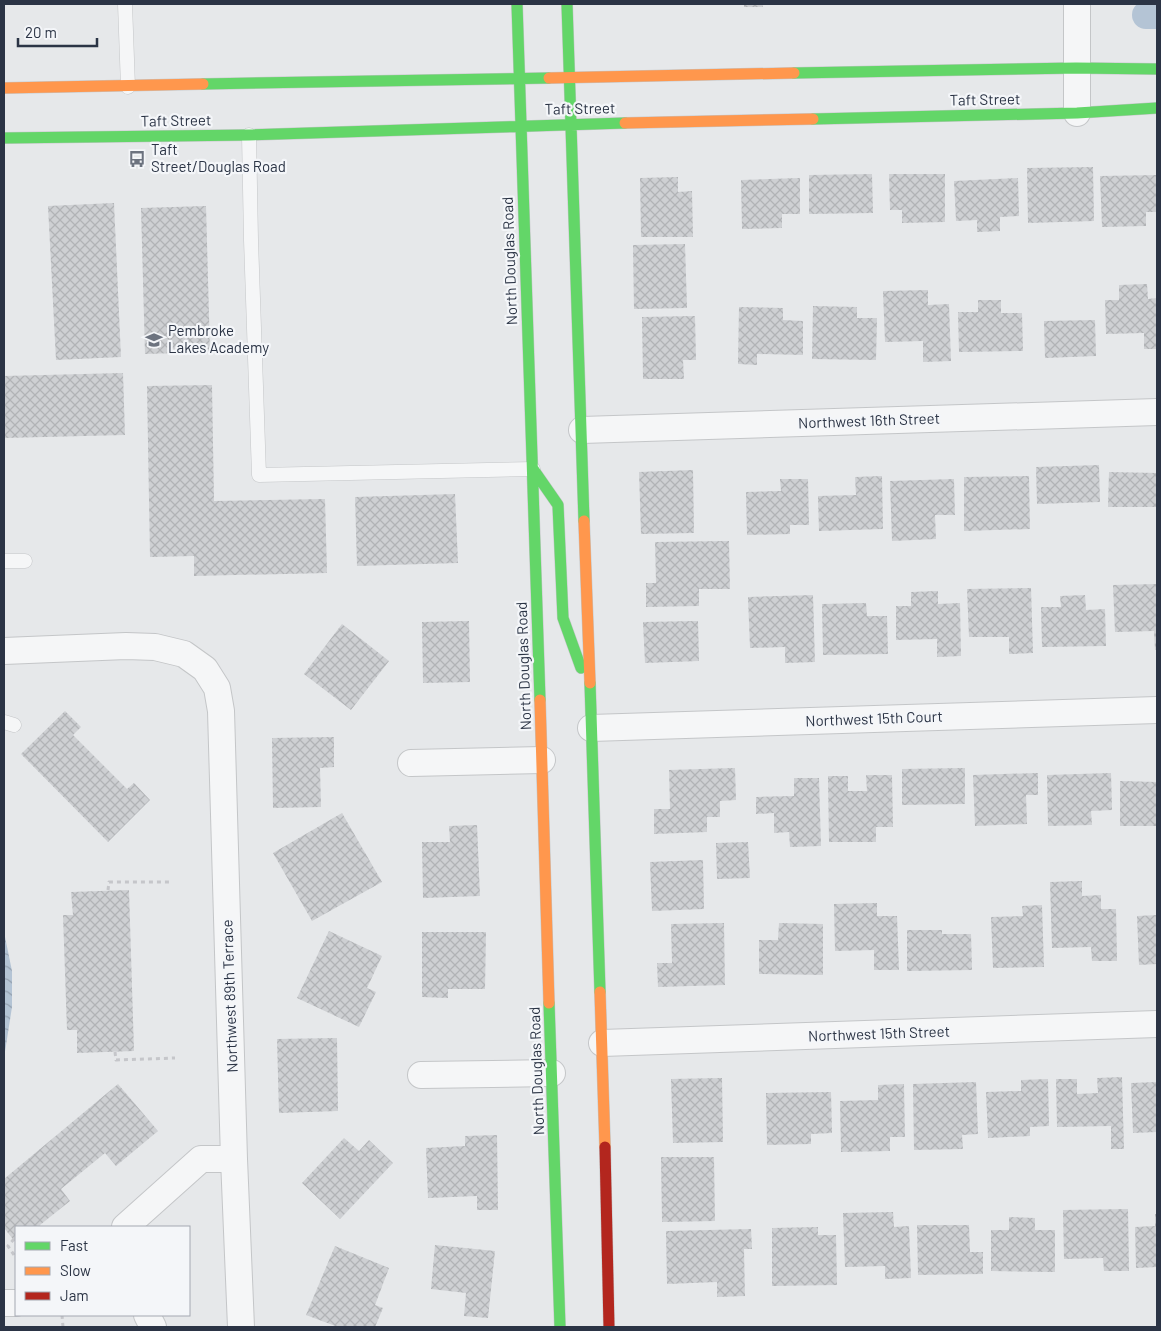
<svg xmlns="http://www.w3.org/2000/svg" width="1161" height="1331" font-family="Barlow,sans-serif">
  <defs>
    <pattern id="water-waves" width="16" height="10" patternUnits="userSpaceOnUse" patternTransform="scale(1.25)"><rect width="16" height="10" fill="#b4c4d5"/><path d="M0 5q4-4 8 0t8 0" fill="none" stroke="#93a0af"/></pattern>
    <pattern id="building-cross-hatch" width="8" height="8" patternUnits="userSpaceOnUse" patternTransform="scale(1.25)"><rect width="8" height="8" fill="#ced0d3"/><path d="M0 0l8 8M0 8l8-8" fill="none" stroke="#b1b3b6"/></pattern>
  </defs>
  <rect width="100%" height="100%" fill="#e6e8ea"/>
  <path fill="url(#water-waves)" d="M4,932L12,971V1007L4,1058Z"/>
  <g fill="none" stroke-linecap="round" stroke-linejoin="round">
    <path stroke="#b4c4d5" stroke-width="28" d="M1146,15H1157"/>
  </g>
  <path fill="url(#building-cross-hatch)" d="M744,4H763V7H744Z
    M1093,167L1094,221L1028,223L1027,168Z
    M872,174L873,213L809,214V175Z
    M889,174H945V222L902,223V210H890Z
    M1157,175V212H1146V226L1102,227L1100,176Z
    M678,177V192L692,191L693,237H641L640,178Z
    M800,178V214H782V228L742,229L741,180Z
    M1018,178L1019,216L1000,217V231L977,232V220L956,221L954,181Z
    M114,203L121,357L56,360L48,206Z
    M206,206L210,352L145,354L141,208Z
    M685,244L687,308L634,309L633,245Z
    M1147,284L1148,299L1157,298V349H1144V333L1106,334L1105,300H1119V285Z
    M928,290V305L949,304L951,361L923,362V341L885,342L883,291Z
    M978,300H1001V313H1022L1023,351L959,352L958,312H978Z
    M813,306L857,307V318H877L876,360L812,359Z
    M739,307L783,308V320L803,321V355L757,354V365L738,364Z
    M695,316L696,360H683L684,379H643L642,317Z
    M1095,320L1096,356L1045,358L1044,321Z
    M123,373L125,435L4,438V376Z
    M212,385L214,501L325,499L327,573L194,576V556L150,557L147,386Z
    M1099,465L1100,502L1037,504L1036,467Z
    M693,470L694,533L641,534L639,472Z
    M1109,472L1157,473V507H1108Z
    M882,476L883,529L819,531L818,496L856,495L855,477Z
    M1029,476L1030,529L964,531V477Z
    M780,479H808L809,525H790V534L747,535L746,492L781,491Z
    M954,479L955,515H935L936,539L892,541L890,481Z
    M455,494L458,563L357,566L355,497Z
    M729,541L730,589H699V606L646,607V583H656L655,542Z
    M1157,584V650H1155L1154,631L1115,632L1113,585Z
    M1031,588L1033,653L1009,654V637H969L967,589Z
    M938,591V604L960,603L961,656L937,657V639L896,640V606H911V592Z
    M813,595L815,662L785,663V647L750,648L748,597Z
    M1085,595L1086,610L1105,609L1106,646L1042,647L1041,607H1061L1060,596Z
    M866,603L867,616H887L888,654L823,655L822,604Z
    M469,621L470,682L423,683L422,622Z
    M698,621L699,661L645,663L643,622Z
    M342,624L389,661L351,710L304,674Z
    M65,711L81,727L73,735L127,789L134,783L150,800L108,842L21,754Z
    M334,737V767L320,768L321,807L273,808L272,738Z
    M735,768L736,800L720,801V817H707V832L654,834V809H670L669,770Z
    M965,768V804L902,805V769Z
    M1038,773V795H1026L1027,824L975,826L973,775Z
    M1111,773L1112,810L1091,811L1092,825L1048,826L1047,775Z
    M866,775H892L893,827H876V842H829L828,776H848V791H867Z
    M794,778H819L821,846L790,847L789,832L774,833V813L756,814V797L794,796Z
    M1120,781L1157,782V826H1120Z
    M342,813L382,882L312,921L273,853Z
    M477,825L480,896L423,898L422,842H450L449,826Z
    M748,842L750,878L717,879L716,843Z
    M703,860L704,909L652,911L650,862Z
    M1082,881V896L1101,895V909H1116L1117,961H1092L1091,947L1052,948L1050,882Z
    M129,890L134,1051L77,1053V1030H67L63,915H73L71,892Z
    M877,903V916H897L899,970H874V950L835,951L834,904Z
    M1042,905L1044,967L993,968L991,917L1023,916L1022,906Z
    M1157,915V964L1139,965L1137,916Z
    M724,923L725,985L658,987L657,963H672L671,924Z
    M779,923L823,924V975L759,974V940H778Z
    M907,930H942V934H971L972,970L907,971Z
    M329,931L382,956L367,988L376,992L359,1027L297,998Z
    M422,932H486L485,989H448V998L422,997Z
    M337,1038L338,1111L279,1113L277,1039Z
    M1122,1077L1124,1149H1111V1126L1057,1127L1056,1079H1077V1094L1098,1093L1097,1078Z
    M722,1078L723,1142L673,1143L671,1079Z
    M1048,1079L1049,1126L1030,1127V1136L988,1138L986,1092L1021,1091V1080Z
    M976,1082L978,1134L962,1135L963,1149L914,1150L913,1084Z
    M1157,1082V1132L1133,1133L1131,1083Z
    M118,1084L158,1131L116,1166L105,1153L61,1189L70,1201L40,1225L41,1227H16V1243L4,1228V1179Z
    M904,1084L905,1137H890V1151L841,1152L840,1101L878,1100V1085Z
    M831,1092L832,1133L811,1134V1144L767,1145L766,1093Z
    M497,1135L498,1210H477V1196L428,1198L426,1148L465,1146V1136Z
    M344,1138L359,1151L369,1140L393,1163L340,1219L302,1183Z
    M661,1157H714L715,1221L662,1222Z
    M1128,1209L1129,1271H1104L1103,1258L1064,1259L1063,1210Z
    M893,1212L894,1227L909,1226L911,1278L885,1279V1266L845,1267L843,1213Z
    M1155,1214H1157V1267L1136,1268L1135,1227L1155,1226Z
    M1009,1217L1035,1218V1230H1055V1272L991,1271V1230H1009Z
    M917,1225H969L970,1252H983V1274L918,1275Z
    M818,1227V1235H836L837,1285L772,1286V1228Z
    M751,1229L752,1249H744L745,1296L717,1297V1282L667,1284L666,1231Z
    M435,1245L495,1251L488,1318L464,1316L466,1293L431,1289Z
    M335,1246L389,1268L375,1305L383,1308L375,1327H338L306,1315Z"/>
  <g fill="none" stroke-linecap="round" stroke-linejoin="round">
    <g stroke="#c4c6c8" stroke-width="15">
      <path id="lane" d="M125,4L128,87
        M249,135L251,240L259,475L533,469
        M4,561H25
        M4,722L14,725"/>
    </g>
    <g stroke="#c4c6c8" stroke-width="28">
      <path id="street" d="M1077,113V4
        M582,430L1157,412
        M4,651L126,646L155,647L184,654L205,669L217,688L221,711L234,1159L241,1327
        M591,728L1157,710
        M411,763L542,760
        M602,1043L1157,1024
        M421,1075L552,1073
        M125,1227L201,1159H234
        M4,1303H16
        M147,1315L153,1327"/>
    </g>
    <g stroke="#c4c6c8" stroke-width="12">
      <path id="fast" d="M517,4L540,700
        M567,4L584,521
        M794,73L1076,68L1157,69
        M203,84L549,78
        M813,119L1077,113L1157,108
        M4,138L249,135L625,123
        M533,469L558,505L563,618L581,668
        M590,683L600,992
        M549,1003L560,1327"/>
    </g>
    <g stroke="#c4c6c8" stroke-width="12">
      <path id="slow" d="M549,78L794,73
        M4,88L203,84
        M625,123L813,119
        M584,521L590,683
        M540,700L549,1003
        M600,992L605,1147"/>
    </g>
    <g stroke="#c4c6c8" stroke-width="12">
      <path id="jam" d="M605,1147L609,1327"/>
    </g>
    <path stroke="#c5c6ca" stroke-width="3" stroke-dasharray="4 4" stroke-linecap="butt" d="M108,890L109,882H169
      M115,1052L116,1060L175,1058
      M14,1239L8,1246L16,1258
      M62,1315L63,1327"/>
    <use href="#lane" stroke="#f5f6f7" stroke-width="14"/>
    <use href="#street" stroke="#f5f6f7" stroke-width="26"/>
    <use href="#fast" stroke="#63d668" stroke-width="11"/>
    <use href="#slow" stroke="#ff974d" stroke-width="11"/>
    <use href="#jam" stroke="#b3261e" stroke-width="11"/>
  </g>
  <defs>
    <g id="bus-bare" transform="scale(1.35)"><path d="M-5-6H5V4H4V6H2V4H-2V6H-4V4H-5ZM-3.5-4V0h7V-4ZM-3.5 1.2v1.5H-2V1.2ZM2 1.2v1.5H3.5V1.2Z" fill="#6c737f" stroke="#f4f6f9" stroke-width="2.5" paint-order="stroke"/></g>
    <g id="school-bare" transform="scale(1.35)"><path d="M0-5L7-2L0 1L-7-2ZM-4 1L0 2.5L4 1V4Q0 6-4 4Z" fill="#6c737f" stroke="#f4f6f9" stroke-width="2.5" paint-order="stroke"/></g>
  </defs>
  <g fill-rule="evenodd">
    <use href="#bus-bare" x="137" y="159"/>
    <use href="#school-bare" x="154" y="340"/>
  </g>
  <g text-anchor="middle" stroke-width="4.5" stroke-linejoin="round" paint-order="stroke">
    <g font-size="15" fill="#2b3445" stroke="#f4f6f9">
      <text transform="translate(985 100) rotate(-1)" y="5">Taft Street</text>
      <text transform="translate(580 109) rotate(-1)" y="5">Taft Street</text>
      <text transform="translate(176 121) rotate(-1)" y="5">Taft Street</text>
      <text transform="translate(510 261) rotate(-92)" y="5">North Douglas Road</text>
      <text transform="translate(869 421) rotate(-2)" y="5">Northwest 16th Street</text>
      <text transform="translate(524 666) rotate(-92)" y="5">North Douglas Road</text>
      <text transform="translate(874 719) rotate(-2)" y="5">Northwest 15th Court</text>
      <text transform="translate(230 996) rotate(-92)" y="5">Northwest 89th Terrace</text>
      <text transform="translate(879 1034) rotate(-2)" y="5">Northwest 15th Street</text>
      <text transform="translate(537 1071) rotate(-92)" y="5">North Douglas Road</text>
    </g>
    <g font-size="15" fill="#2b3445" stroke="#f4f6f9" text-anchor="start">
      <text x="151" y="155">Taft<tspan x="151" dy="17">Street/Douglas Road</tspan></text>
      <text x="168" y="336">Pembroke<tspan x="168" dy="17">Lakes Academy</tspan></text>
    </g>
  </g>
  <rect width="1161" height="1331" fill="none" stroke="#2b3445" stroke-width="10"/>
  <rect x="15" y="1226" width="175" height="90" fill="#f4f6f9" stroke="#a4a8b1"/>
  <rect x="25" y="1242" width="25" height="8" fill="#63d668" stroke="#a4a8b1"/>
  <text x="60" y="1251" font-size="15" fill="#2b3445">Fast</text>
  <rect x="25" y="1267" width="25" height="8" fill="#ff974d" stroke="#a4a8b1"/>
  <text x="60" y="1276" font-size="15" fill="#2b3445">Slow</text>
  <rect x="25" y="1292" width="25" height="8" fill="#b3261e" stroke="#a4a8b1"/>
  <text x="60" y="1301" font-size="15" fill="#2b3445">Jam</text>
  <path d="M18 38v8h79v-8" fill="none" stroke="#2b3445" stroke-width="2.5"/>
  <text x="25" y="38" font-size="15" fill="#2b3445" stroke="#f4f6f9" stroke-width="4" paint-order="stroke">20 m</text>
</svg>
